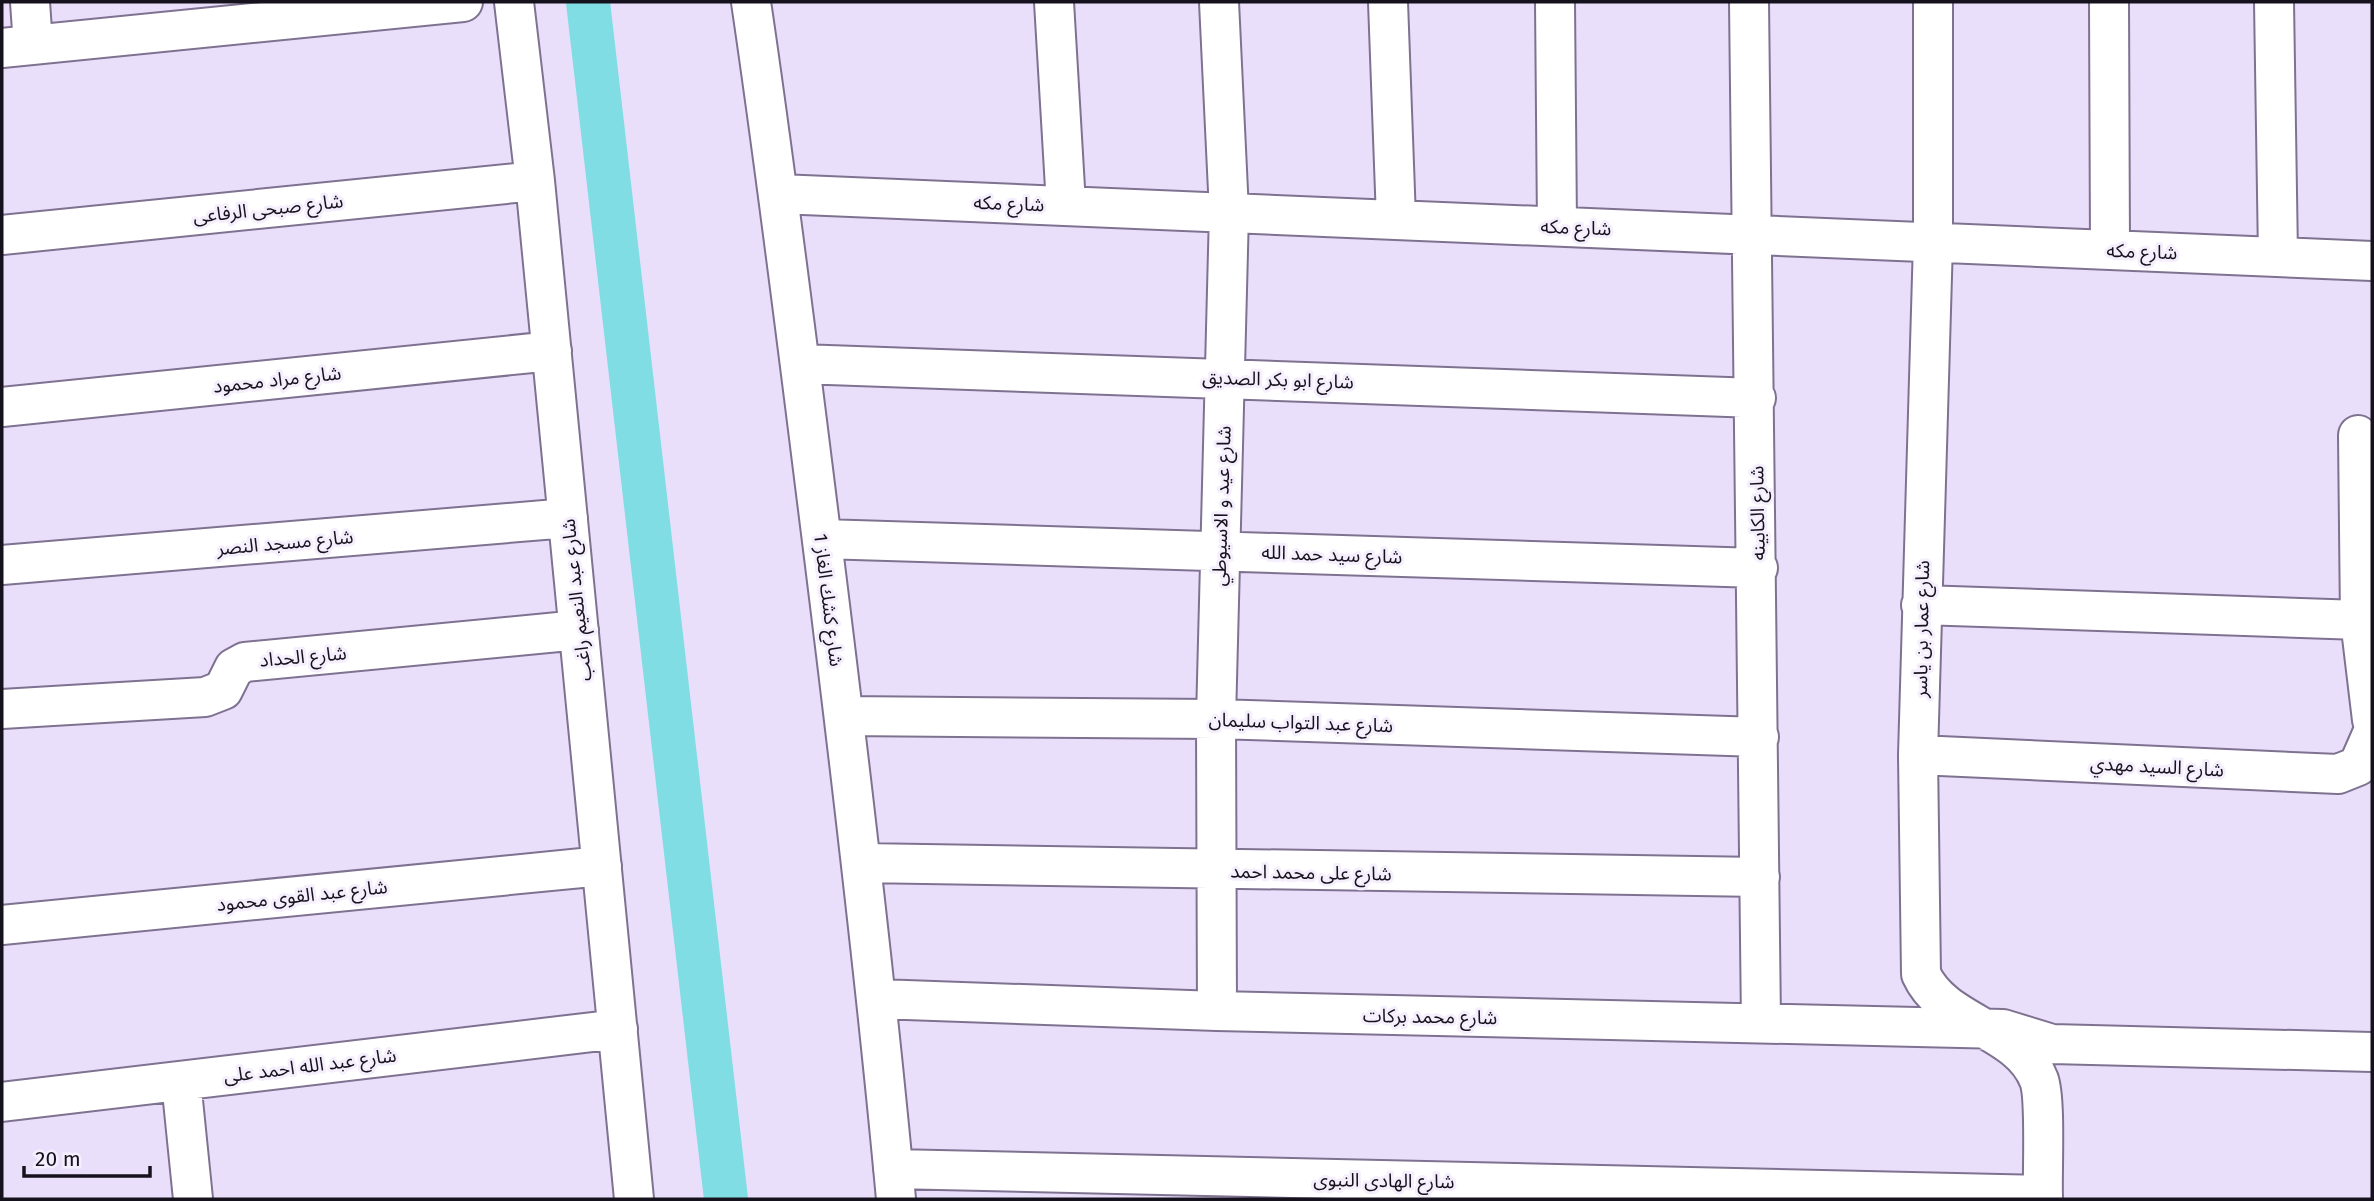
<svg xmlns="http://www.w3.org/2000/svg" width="2374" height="1201" font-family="'Fira Sans','Noto Sans Arabic',sans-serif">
  <rect width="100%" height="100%" fill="#eadffb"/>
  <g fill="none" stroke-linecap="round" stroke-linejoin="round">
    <path stroke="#81dde4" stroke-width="44" d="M588,2L726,1199"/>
    <g stroke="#7f7291" stroke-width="42">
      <path id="minor" d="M30,2L33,45
        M514,2L535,181L634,1199
        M751,2C778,184 800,366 823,549C850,765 876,982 896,1199
        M1054,2L1066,205
        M1388,2L1396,219
        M1555,2L1557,226
        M1749,2L1761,1023
        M1933,2V242L1918,755L1921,974C1944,1025 2019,1028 2039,1080C2046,1099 2042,1174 2043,1199
        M2109,2L2110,250
        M2274,2L2278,256
        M2,48L463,2
        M779,194L2372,261
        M2,235L535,181
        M800,364L1756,398
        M2,407L552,351
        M2358,435L2360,620L2372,720
        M822,539L1758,568
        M2,565L568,518
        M1921,605L2360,620
        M2,709L205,697L223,690L234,668L245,662L579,630
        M844,716L1216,719L1759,737
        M1918,755L2338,774L2358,766L2372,734
        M862,863L1760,877
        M2,925L602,866
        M878,999L1217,1011L2003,1029L2052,1044L2372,1052
        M1217,1011L1216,719L1229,212L1219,2
        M181,1081L193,1199
        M2,1102L618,1029
        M893,1169L2043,1195"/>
    </g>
    <use href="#minor" stroke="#fff" stroke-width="38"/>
  </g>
  <g text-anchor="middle" stroke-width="6" stroke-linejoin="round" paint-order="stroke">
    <g font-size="19" fill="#16121d" stroke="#f5effd">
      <text transform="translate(1009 203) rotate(2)" y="7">شارع مكه</text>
      <text transform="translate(268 208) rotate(-6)" y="7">شارع صبحى الرفاعى</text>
      <text transform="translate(1576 227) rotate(2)" y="7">شارع مكه</text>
      <text transform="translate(2142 251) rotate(2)" y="7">شارع مكه</text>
      <text transform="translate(277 379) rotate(-6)" y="7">شارع مراد محمود</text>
      <text transform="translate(1278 379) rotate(2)" y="7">شارع ابو بكر الصديق</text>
      <text transform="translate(1221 506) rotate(-88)" y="7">شارع عيد و الاسيوطي</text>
      <text transform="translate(1757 513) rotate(-91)" y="7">شارع الكابينه</text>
      <text transform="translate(285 542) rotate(-5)" y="7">شارع مسجد النصر</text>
      <text transform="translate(1332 554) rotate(2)" y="7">شارع سيد حمد الله</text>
      <text transform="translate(576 600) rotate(-96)" y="7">شارع عبد النعيم راغب</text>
      <text transform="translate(829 600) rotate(83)" y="7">شارع كشك الغاز 1</text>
      <text transform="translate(1921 629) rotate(-89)" y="7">شارع عمار بن ياسر</text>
      <text transform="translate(303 656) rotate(-5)" y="7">شارع الحداد</text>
      <text transform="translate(1301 722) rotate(2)" y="7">شارع عبد التواب سليمان</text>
      <text transform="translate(2157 766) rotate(3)" y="7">شارع السيد مهدي</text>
      <text transform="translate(1311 872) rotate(1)" y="7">شارع على محمد احمد</text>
      <text transform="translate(302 895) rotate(-6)" y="7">شارع عبد القوى محمود</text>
      <text transform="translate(1430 1016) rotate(1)" y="7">شارع محمد بركات</text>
      <text transform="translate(310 1065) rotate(-7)" y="7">شارع عبد الله احمد على</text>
      <text transform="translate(1384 1180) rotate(1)" y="7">شارع الهادى النبوى</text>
    </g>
  </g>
  <rect width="2374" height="1201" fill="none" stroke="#16121d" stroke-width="7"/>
  <path d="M24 1166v10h126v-10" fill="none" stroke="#16121d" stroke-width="3.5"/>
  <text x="35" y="1166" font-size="21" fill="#16121d" stroke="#f5effd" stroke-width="5" paint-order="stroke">20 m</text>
</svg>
